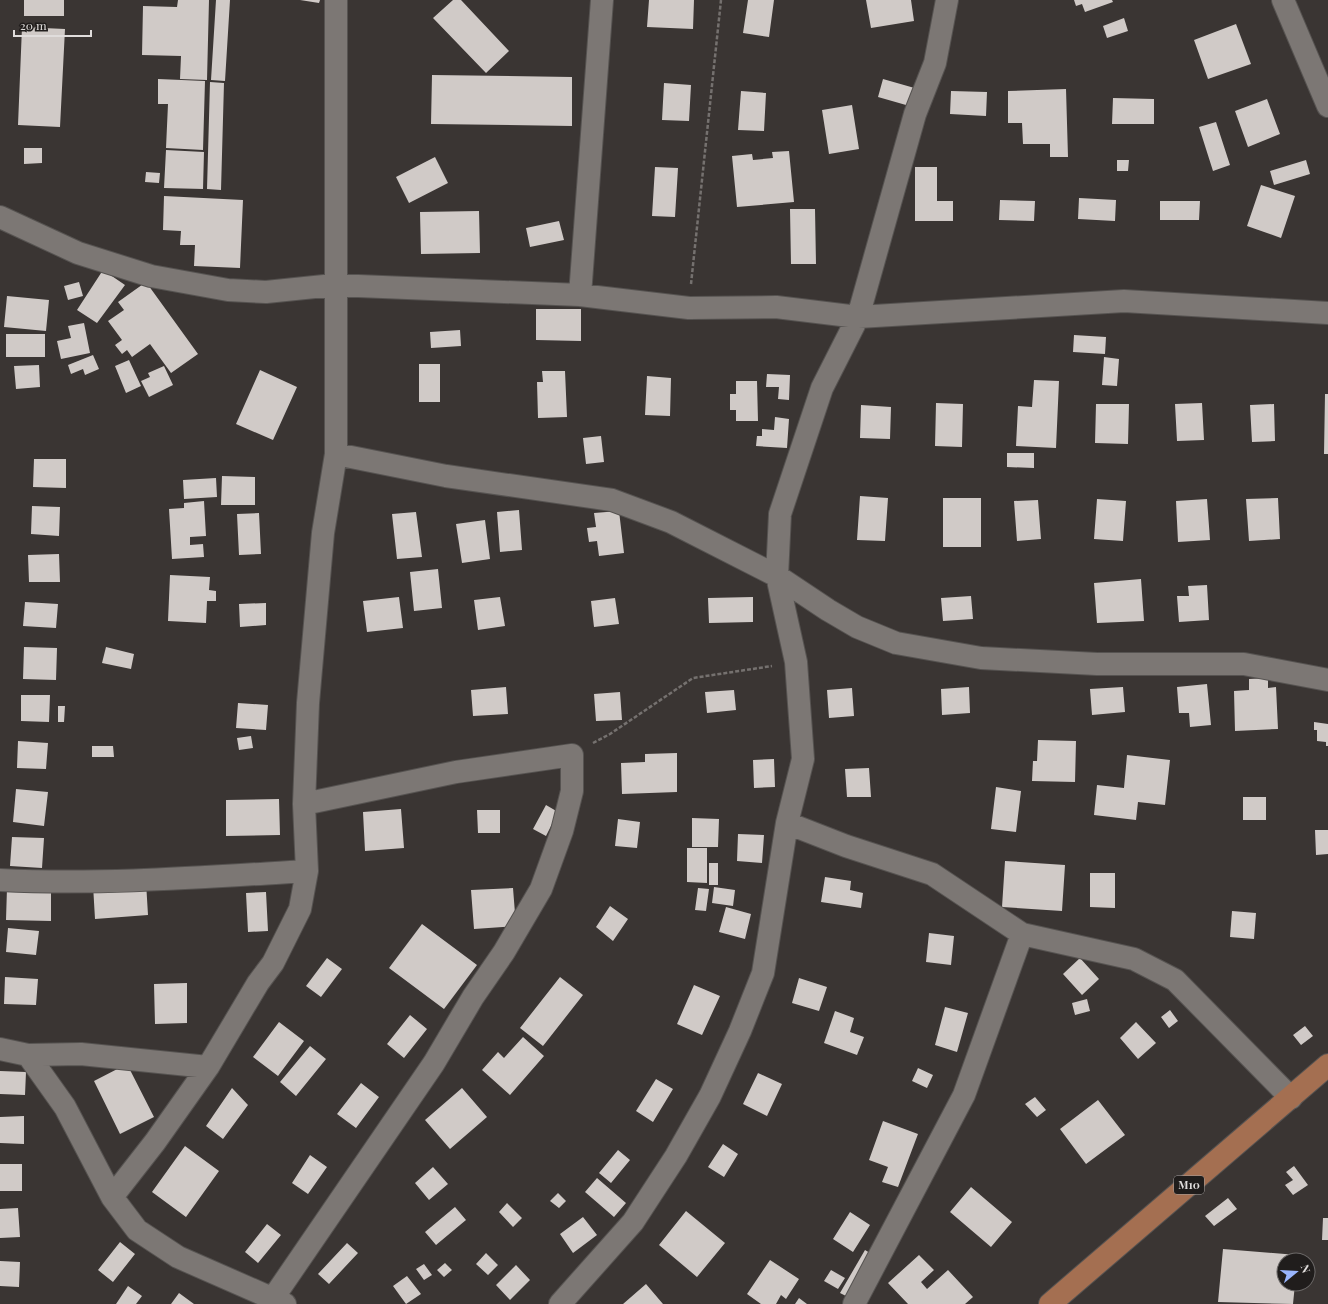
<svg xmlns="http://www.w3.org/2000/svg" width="1328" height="1304" font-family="'Playfair Display',serif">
  <rect width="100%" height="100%" fill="#3a3533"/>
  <path fill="#d0cac7" d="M24,0H64V16H24Z
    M178,0H209L207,80L180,79L181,56L142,55L143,6L177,7Z
    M216,0H230L225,81L211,80Z
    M300,0H320L319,3Z
    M453,0H461L509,51L486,73L433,18Z
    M649,0H694L693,29L647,27Z
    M748,0H774L769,37L743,33Z
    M866,0H911L914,21L871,28Z
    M1074,0H1112L1113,2L1085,12L1082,4L1076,6Z
    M1124,18L1128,31L1107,38L1103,26Z
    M1236,24L1251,64L1208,79L1194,40Z
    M22,27L65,29L60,127L18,125Z
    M432,75L572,77V126L431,124Z
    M158,79L205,81L203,150L166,148L168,104H158Z
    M883,79L918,89L913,107L878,97Z
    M210,82L224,83L221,190L207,189Z
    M664,83L691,85L689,121L662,120Z
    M1066,89L1068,157H1050V144H1023L1022,123H1008V91Z
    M741,91L766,93L764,131L738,130Z
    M951,91L987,92L986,116L950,114Z
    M1113,98L1154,99V124H1112Z
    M1267,99L1280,134L1248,147L1235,111Z
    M852,105L859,149L829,154L822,110Z
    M1216,122L1230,165L1213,171L1199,127Z
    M24,148H42V163L24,164Z
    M166,150L204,152L203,189L164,188Z
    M789,151L794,202L737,207L732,156L752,154L753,160L773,158L772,152Z
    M435,157L448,183L409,203L396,177Z
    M1117,160H1129L1128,171H1117Z
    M1306,160L1310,174L1274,185L1270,171Z
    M655,167L678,168L675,217L652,216Z
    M915,167H937V201H953V221H915Z
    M146,172L160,173L159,183L145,182Z
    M1261,185L1295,196L1281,238L1247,226Z
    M164,196L243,200L240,268L194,266L195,245H180L181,231L163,230Z
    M1079,198L1116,200L1115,221L1078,219Z
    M1000,200L1035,201L1034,221L999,220Z
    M1160,201H1200L1199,220H1160Z
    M790,209H815L816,264H791Z
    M479,211L480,253L421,254L420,212Z
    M559,221L564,240L530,247L526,228Z
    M103,270L125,285L97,323L77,310Z
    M79,282L83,296L68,300L64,286Z
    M146,282L198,354L171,373L150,344L132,357L127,350L122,354L115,345L122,340L108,321L124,310L118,302Z
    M7,296L49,300L46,331L4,327Z
    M536,309H581V341L536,340Z
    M84,323L90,353L61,359L57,341L71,338L68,326Z
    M460,330L461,346L431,348L430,332Z
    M6,334H45V357H6Z
    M1074,335L1106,337L1105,354L1073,352Z
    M93,355L99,369L85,375L83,369L71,374L68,365Z
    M1104,357L1119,359L1117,386L1102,385Z
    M129,360L141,386L126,393L115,366Z
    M419,364H440V402H419Z
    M39,365L40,387L16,389L14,366Z
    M164,366L173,385L149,397L141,381L150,377L148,373Z
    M260,370L297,387L273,440L236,424Z
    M542,371H565L567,417L538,418L537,382H543Z
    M767,374L790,375L789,400L778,399L779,387H766Z
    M647,376L671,378L670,416L645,415Z
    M1034,380L1059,381L1056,448L1016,446L1018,406L1032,407Z
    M736,381H757L758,421H736V410H730V394H736Z
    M1325,394H1328V454H1324Z
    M936,403L963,404L962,447L935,446Z
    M1202,403L1204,440L1177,441L1175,404Z
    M1096,404H1129L1128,444L1095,443Z
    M1274,404L1275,441L1252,442L1250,405Z
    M861,405L891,407L890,439L860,438Z
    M775,417L789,419L787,448L756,446L757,436H762V429L774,430Z
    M601,436L604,462L586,464L583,438Z
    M1007,453H1034V468L1007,467Z
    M34,459H66V488L33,487Z
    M222,476L255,477V505H221Z
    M216,478L217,497L184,499L183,480Z
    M860,496L888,498L885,541L857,540Z
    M943,498H981V547H943Z
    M1278,498L1280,539L1249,541L1246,499Z
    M1097,499L1126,501L1123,541L1094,539Z
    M1207,499L1210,540L1178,542L1176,501Z
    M1038,500L1041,539L1017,541L1014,501Z
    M204,501L206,536L190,537V545L203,544L204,557L172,559L169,509L184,508V503Z
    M32,506L60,507L59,536L31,534Z
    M519,510L522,550L500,552L497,512Z
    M619,511L624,553L599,556L597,541L589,542L587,528L596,527L594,513Z
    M416,512L422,557L397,559L392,514Z
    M259,513L261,554L239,555L237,514Z
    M485,520L490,559L462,563L456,524Z
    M59,554L60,582H29L28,555Z
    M438,569L442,608L414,611L410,572Z
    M170,575L210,577L209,590L216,591V601H207L206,623L168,621Z
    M1141,579L1144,621L1097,623L1094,583Z
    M1207,585L1209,620L1179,622L1177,596H1189L1188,586Z
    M971,596L973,619L943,621L941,598Z
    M399,597L403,628L367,632L363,601Z
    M500,597L505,626L478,630L474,600Z
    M753,597V622L709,623L708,598Z
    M615,598L619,624L594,627L591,601Z
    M25,602L58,604L56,628L23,626Z
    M266,603V625L240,627L239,604Z
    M24,647L57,648L56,680L23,679Z
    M106,647L134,654L131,669L102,663Z
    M1268,678V688L1276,687L1278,729L1235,731L1234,691L1249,690V679Z
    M1207,684L1211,725L1190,727L1189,713H1179L1177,687Z
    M506,687L508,714L473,716L471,690Z
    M969,687L970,713L942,715L941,689Z
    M1123,687L1125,712L1092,715L1090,689Z
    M852,688L854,716L829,718L827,690Z
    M734,690L736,710L707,713L705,692Z
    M620,692L622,720L596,721L594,694Z
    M21,695H50L49,722L21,721Z
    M238,703L268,705L266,730L236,728Z
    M58,706H65L64,722H58Z
    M1314,722L1328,724V746H1326V742L1317,741V730H1314Z
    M251,736L253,748L239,750L237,738Z
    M1038,740L1076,741L1075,782L1032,781L1033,761H1037Z
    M18,741L48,743L46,769L17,768Z
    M92,746H113L114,757H92Z
    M677,753V792L622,794L621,763L645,762V754Z
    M1127,755L1170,760L1165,805L1138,802L1136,820L1094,815L1097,785L1124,788Z
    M774,759L775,787L754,788L753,760Z
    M869,768L871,797H847L845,769Z
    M996,787L1021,791L1016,832L991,829Z
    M16,789L48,792L44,826L13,822Z
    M1243,797H1266V820H1243Z
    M279,799L280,835L226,836V800Z
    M546,805L558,812L546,836L533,829Z
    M401,809L404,848L365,851L363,812Z
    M477,810H500V833H478Z
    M692,818L719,819L718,847H692Z
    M618,819L640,822L637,848L615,846Z
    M1315,830H1328V854L1316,855Z
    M738,834L764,835L762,863L737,861Z
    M12,837L44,838L42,868L10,866Z
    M687,848H707V883L687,882Z
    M1005,861L1065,865L1062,911L1002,907Z
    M709,863H718V885H709Z
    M1090,873H1115V908L1090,907Z
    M825,877L851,881L850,890L863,893L861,908L821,902Z
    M146,882L148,915L95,919L93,885Z
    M714,887L735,890L733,906L712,903Z
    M7,888L51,889V921L6,920Z
    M513,888L516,926L474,929L471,890Z
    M698,888L709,889L706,911L695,910Z
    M266,892L268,931L248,932L246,893Z
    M610,906L628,919L613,941L596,927Z
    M726,907L751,914L745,939L719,932Z
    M1232,911L1256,913L1254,939L1230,937Z
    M422,924L477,965L444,1009L389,968Z
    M8,928L39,931L36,955L6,952Z
    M929,933L954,936L951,965L926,962Z
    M327,958L342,969L321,997L306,986Z
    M1080,958L1099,979L1082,995L1063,974Z
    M5,977L38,979L36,1005L4,1004Z
    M560,977L583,995L543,1046L520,1028Z
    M799,978L827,987L819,1011L792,1003Z
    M187,983V1023L155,1024L154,984Z
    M694,985L720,996L702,1035L677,1024Z
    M1087,999L1090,1011L1075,1015L1072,1003Z
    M945,1007L968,1013L957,1052L935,1045Z
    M1170,1010L1178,1021L1169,1028L1161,1017Z
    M835,1011L854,1018L850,1032L864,1037L857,1055L824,1043Z
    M410,1015L427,1029L404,1058L387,1044Z
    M279,1022L304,1041L278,1076L253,1057Z
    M1136,1022L1156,1043L1138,1059L1120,1038Z
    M1305,1026L1313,1036L1301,1045L1293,1035Z
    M523,1037L544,1056L510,1095L482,1070L498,1052L504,1058Z
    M310,1046L326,1059L296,1096L280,1082Z
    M127,1064L154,1117L120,1134L94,1081Z
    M918,1068L933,1075L927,1088L912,1081Z
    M0,1071L26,1072L25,1095L0,1094Z
    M758,1073L782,1084L767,1116L743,1104Z
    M656,1079L673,1089L653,1122L636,1111Z
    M361,1083L379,1097L356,1128L337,1114Z
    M232,1088L248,1105L223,1139L206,1126Z
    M462,1088L487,1117L450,1149L425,1120Z
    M1035,1097L1046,1110L1037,1117L1025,1104Z
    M1098,1100L1125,1135L1086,1164L1060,1129Z
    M24,1116V1144L0,1143V1117Z
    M883,1121L918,1134L898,1187L882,1182L888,1167L869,1160Z
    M723,1144L738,1154L724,1177L708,1167Z
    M185,1146L219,1171L186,1217L152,1192Z
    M618,1150L630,1160L611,1183L599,1173Z
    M310,1155L327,1167L308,1194L292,1183Z
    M0,1164H22V1191H0Z
    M1294,1166L1308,1185L1293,1195L1285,1185L1293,1180L1286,1172Z
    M433,1167L448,1184L429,1200L415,1183Z
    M597,1178L626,1203L614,1217L585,1192Z
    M971,1187L1012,1222L991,1247L950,1212Z
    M558,1193L566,1201L559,1208L550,1201Z
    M1228,1198L1237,1209L1214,1226L1205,1216Z
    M507,1203L522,1218L513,1227L499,1212Z
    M455,1207L466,1220L436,1245L425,1232Z
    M18,1208L20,1237L0,1238V1209Z
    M686,1211L725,1243L697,1277L659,1245Z
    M850,1212L870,1225L853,1252L833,1239Z
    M583,1217L597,1235L573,1253L560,1234Z
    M1323,1218H1328V1240H1322Z
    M267,1224L281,1235L258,1263L245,1252Z
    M120,1242L135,1254L113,1282L98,1270Z
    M347,1243L358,1253L329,1284L318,1274Z
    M1223,1249L1297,1255V1260H1284V1284H1295L1293,1304L1218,1302Z
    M865,1250L875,1256L850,1298L840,1293Z
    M486,1253L498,1265L488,1275L476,1264Z
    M919,1255L934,1270L921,1282L927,1289L948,1270L973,1297L965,1304H908L888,1283Z
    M770,1260L799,1279L786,1299L781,1295L776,1304H761L747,1294Z
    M0,1261L20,1262L19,1287L0,1286Z
    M445,1263L452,1270L444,1277L437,1270Z
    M424,1264L432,1275L424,1280L416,1269Z
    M516,1265L530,1280L510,1300L496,1285Z
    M831,1270L845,1278L838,1289L824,1281Z
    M407,1276L421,1294L406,1304L393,1286Z
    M646,1284L663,1304H623Z
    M128,1286L142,1296L136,1304H116Z
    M179,1293L194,1304H171Z
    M799,1298L807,1304H795Z"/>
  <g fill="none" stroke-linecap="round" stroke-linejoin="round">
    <g stroke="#565351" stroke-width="24">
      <path id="minor" d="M1283,0L1328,106
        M0,217L78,253L151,276L228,290L266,292L334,285L580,295L689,308L776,307L858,317L1124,301L1328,313
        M580,295L602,0
        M336,454L446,476L612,500L671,522L777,576L828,610L857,627L896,643L981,658L1097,664H1244L1328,680
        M787,823L846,846L932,874L1022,934L1134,959L1175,980L1291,1098
        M0,880C102,885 205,877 307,871
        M0,1049L28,1055L81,1054L208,1067
        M28,1055L65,1107L112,1197L137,1230L178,1257L285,1304
        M112,1197L155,1142L208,1067L258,983L273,963L300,909L307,871L304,804L308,703L323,533L336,454V0
        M269,1304L434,1063L473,997L504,952L541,889L562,831L572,791V755L456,772L304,804
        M560,1304L633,1222L676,1156L710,1096L740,1031L763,973L787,823L803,759L796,662L777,576L780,514L822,388L858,317L915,114L935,63L947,0
        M854,1304L964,1095L1022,934"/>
    </g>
    <g stroke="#565351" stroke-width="24">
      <path id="primary" d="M1050,1304L1328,1065"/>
    </g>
    <path stroke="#75716f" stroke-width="2.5" stroke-dasharray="4 2" stroke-linecap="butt" d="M691,284L721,0
      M593,743L610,734L693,678L772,666"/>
    <use href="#minor" stroke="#7c7774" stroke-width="22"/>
    <use href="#primary" stroke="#a46f51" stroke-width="22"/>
  </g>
  <g text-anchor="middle" stroke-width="4" stroke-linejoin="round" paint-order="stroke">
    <rect fill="#201d1c" stroke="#a6a3a2" stroke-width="1" x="1174" y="1176" width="30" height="18" rx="3"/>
    <g font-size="11" font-weight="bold" fill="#e0dddc">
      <text x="1189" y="1189">M10</text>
    </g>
  </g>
  <g transform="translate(1296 1272) rotate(72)"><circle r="19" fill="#201d1c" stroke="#6d6a69"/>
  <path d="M0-3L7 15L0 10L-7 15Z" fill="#99b5fd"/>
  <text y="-6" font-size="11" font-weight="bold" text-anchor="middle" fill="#e0dddc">N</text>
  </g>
  <path d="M14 30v6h77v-6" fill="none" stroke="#e0dddc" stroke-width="2"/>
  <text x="20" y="30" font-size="12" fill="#e0dddc" stroke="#201d1c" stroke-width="3" paint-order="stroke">20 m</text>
</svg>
